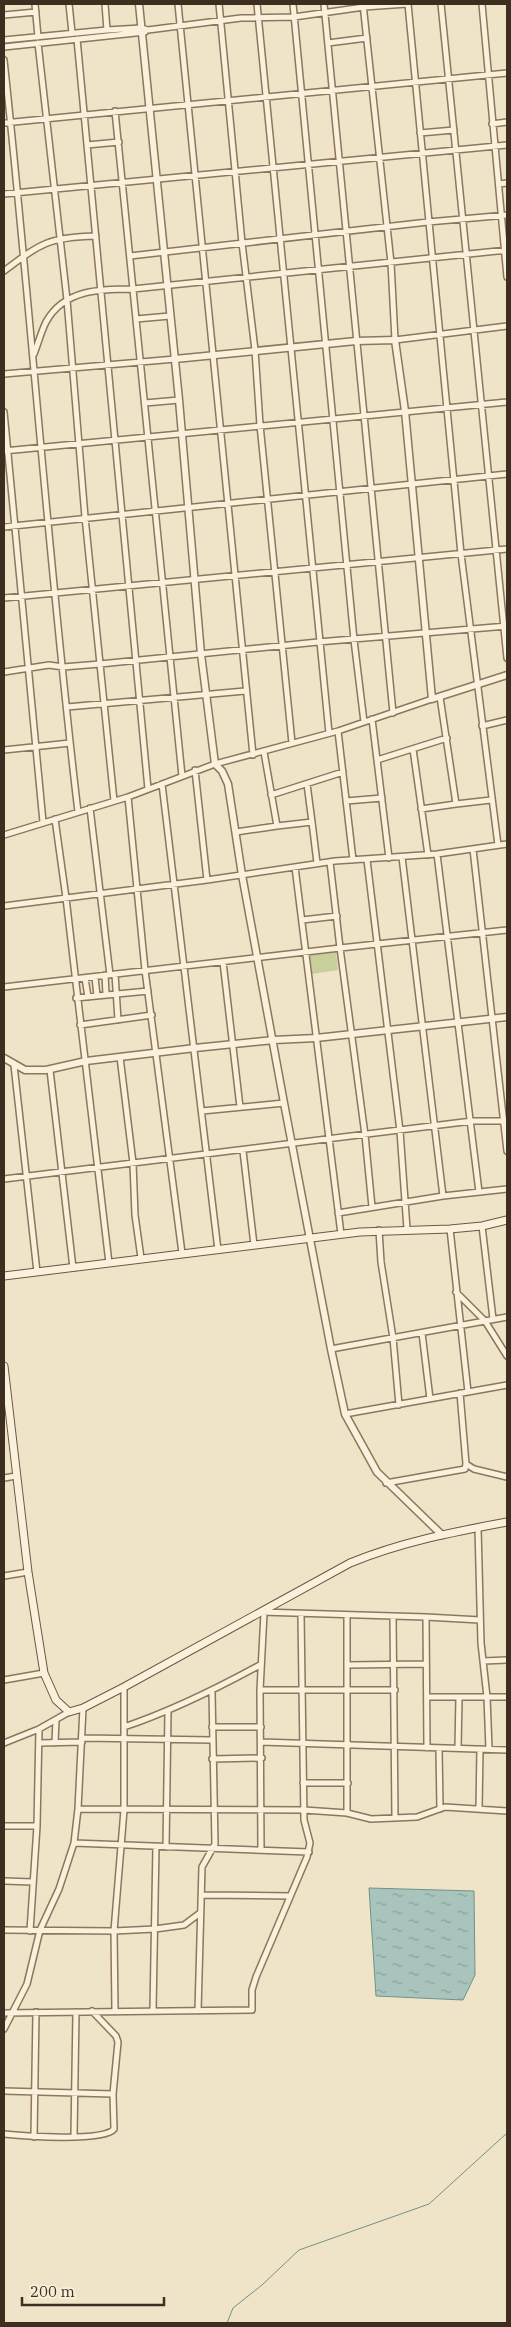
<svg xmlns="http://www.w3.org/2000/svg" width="511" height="2327" font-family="'IBM Plex Serif',serif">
  <defs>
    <pattern id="water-ripples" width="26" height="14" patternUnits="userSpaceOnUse" patternTransform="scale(1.25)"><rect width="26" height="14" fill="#a9c4bc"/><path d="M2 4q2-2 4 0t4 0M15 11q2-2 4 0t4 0" fill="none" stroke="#8ba098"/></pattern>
  </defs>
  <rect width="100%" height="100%" fill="#f0e4c8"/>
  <path fill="#c9cf9b" d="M336,952L338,970L312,974L310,955Z"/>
  <path fill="url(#water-ripples)" stroke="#6f938a" d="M369,1888L474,1891L475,1975L463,2000L376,1996Z"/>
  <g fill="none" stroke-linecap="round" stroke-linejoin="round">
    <path stroke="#6f938a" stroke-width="1" d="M227,2323L233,2308L262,2285L299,2250L429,2204L507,2133"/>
    <g stroke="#8d765c" stroke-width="8">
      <path id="minor" d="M35,4L38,37
        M69,4L72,33
        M105,4L107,30
        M178,4L253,755
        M219,4L242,243L255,350L260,425L292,743
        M257,4L329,733
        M293,4L354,640L364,722
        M324,4L393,713
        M363,4L391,263L395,340L507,326
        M408,4L461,554L498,845
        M441,4L507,658
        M482,4L507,277
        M4,15L36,12
        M77,39L148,789
        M4,40L107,30L141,28L148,30L241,18L294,17L364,7L407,4
        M38,43L67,300L85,517L114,801
        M328,43L367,38
        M4,47L145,32
        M4,60C31,310 48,561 78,812
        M115,111L182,776
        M4,123L507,73
        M492,124L507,122
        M420,133L454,130
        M87,145L119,142
        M499,184L507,183
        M4,194L507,145
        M130,256L428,222L507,215
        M4,271C41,243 49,237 96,236
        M136,319L170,316
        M34,354C38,344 41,332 46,322C64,289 101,289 133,289L507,250
        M4,374L175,359
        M145,403L179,400
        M4,412L43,822
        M4,451L507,402
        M4,527L507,474
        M4,598L507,549
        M4,672L49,665L63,667L100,664L318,642L507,626
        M440,697L456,804L491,800
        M67,707L245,691
        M372,719L389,858
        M482,726L507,720
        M338,731L353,860
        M413,749L428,855
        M4,750L70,743
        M377,760L447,738
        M195,770L207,880
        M162,784L218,1250
        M307,784L312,822
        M271,795L343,772
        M128,797L145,970L182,1253
        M346,801L382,798
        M90,808L110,975
        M421,809L456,804
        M55,819L66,898L109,1263
        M277,826L312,822L317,863
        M236,832L277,826L264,752
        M4,835L128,797L215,764L338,731L432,699
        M473,849L507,1151
        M437,854L479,1192
        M402,857L443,1196
        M367,860L400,1131L407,1229
        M295,867L341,1234
        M4,906L207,880L335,861L437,854L507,844
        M302,920L337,916
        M223,962L240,1107
        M115,974L118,1020
        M105,975L106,994
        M95,977L97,996
        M85,978L88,997
        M4,987L340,948L330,862
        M76,998L148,991
        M80,1025L152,1015
        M120,1057L133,1163L135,1215L141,1258
        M14,1065L37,1272
        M50,1070L73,1268
        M202,1111L284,1103
        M243,1151L254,1245
        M4,1179L472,1121H507
        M372,1207L365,1135L340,948L507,930
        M338,1213L443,1196L507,1189
        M482,1226L493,1319
        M450,1229L468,1392
        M379,1230L381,1262L393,1338L399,1405
        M456,1292L485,1321L507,1356
        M422,1333L430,1399
        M331,1349L507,1317
        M345,1414L507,1385
        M466,1464L474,1469L507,1477
        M4,1478L16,1476
        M386,1483L465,1469L466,1464L460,1393
        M478,1528L481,1643L487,1697L489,1749
        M4,1576L28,1572
        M261,1612L426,1617L427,1748
        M393,1616L395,1818
        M426,1617L480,1620
        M483,1661L507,1660
        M348,1665L426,1664
        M4,1680L44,1673
        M260,1690H395
        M427,1697H507
        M124,1727C172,1711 216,1689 260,1665
        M212,1727H261
        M83,1738L212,1740
        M261,1742L507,1750
        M4,1743L39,1729L69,1712
        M39,1743L82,1742
        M55,1743L56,1720
        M439,1748L440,1809
        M458,1748L459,1697
        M212,1759L262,1758
        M303,1783H348
        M78,1809L304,1810L347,1813V1615
        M479,1809L480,1749
        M347,1813L371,1819L417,1817L445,1807L507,1811
        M4,1826H37
        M74,1843L309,1852
        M166,1847L168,1711
        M261,1849L260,1690L264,1613
        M4,1881L33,1882
        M203,1895L290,1896
        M4,1930L114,1931L155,1929L184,1925L200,1913
        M30,1931L37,1826L39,1729
        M153,2010L156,1846
        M115,2011L114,1931L124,1810V1687
        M198,2011L202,1867L215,1844L212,1692
        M4,2013L252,2010V1990L256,1977L307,1857L310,1843L304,1820L301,1615
        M4,2029L27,1984L40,1930L59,1889L74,1843L78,1809L83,1708
        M4,2091L113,2094
        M4,2134C23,2136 104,2142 114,2129L113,2094L118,2042L116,2036L92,2011
        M74,2136L76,2012
        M34,2137L36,2012"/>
    </g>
    <g stroke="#8d765c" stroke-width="9">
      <path id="tertiary" d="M139,4L179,400L201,654L215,764L222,771L228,784L242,875L284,1103L331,1349L345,1414L377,1472L442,1535
        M175,359L356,341L395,340L405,411L432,699L507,675
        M4,1058L25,1070H46L86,1061L195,1048L274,1040L316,1038L507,1017"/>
    </g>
    <g stroke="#6f573f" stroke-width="9">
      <path id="secondary" d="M4,1276L360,1232L450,1229L482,1226L507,1220
        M4,1366L28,1572L44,1673L56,1700L69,1712L83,1708L124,1687L350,1563C401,1542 453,1532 507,1522"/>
    </g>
    <use href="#minor" stroke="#faf1dc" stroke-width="5"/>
    <use href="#tertiary" stroke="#faf1dc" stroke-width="6"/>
    <use href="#secondary" stroke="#faf1dc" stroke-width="7"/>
  </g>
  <rect width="511" height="2327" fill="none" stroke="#3d2e20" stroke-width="10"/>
  <path d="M22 2297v8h142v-8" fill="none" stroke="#3d2e20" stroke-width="2.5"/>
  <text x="30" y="2297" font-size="15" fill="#3d2e20" stroke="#f7eed8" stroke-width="4" paint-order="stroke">200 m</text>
</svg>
